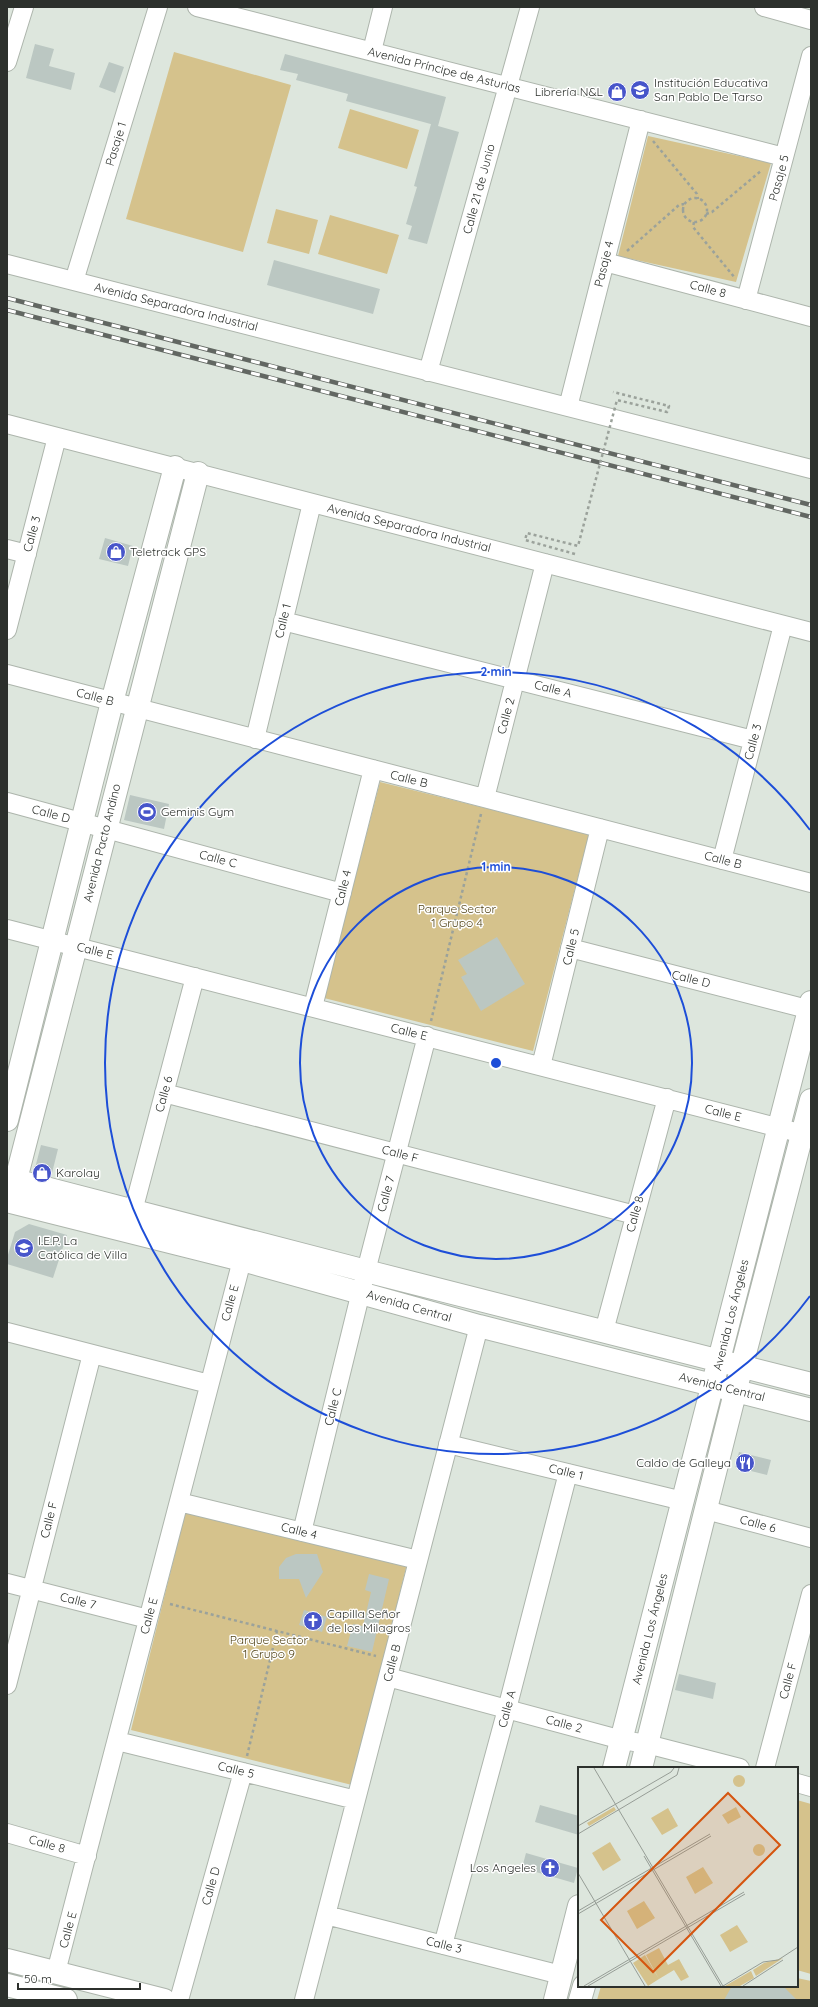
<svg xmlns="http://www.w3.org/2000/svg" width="818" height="2007" font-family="Quicksand,sans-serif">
  <rect width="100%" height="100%" fill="#dde6dd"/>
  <path fill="#d5c28c" d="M174,52L291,85L243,252L126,219Z
    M350,109L419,130L407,169L338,148Z
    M648,136L771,163L736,282L618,256Z
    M276,209L318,220L309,254L267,243Z
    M330,215L399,235L387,274L318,254Z
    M380,782L589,834L533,1051L324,998Z
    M186,1510L407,1564L352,1785L131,1730Z
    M797,1800L811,1804V1974L797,1970Z
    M797,1978L811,1981V2000H597L601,1986H797Z"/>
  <path fill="#bbc7c2" d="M35,44L54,49L49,66L75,73L71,90L26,78Z
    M285,54L446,97L438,126L346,101L348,94L296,80L298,74L280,70Z
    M109,62L124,67L115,93L99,87Z
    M431,124L459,132L427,244L408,239L412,226L406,224L417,187L414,186Z
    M274,260L380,289L373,314L267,285Z
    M105,538L133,546L128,566L99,559Z
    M130,795L169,804L164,829L124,820Z
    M497,937L525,984L481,1011L461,977L467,974L458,960Z
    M41,1145L58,1149L51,1177L34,1172Z
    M29,1224L67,1235L53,1278L7,1264V1258L15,1232Z
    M739,1452L771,1460L767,1475L735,1467Z
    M296,1554H317L323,1572L306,1598L299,1579H279V1567L286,1558Z
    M369,1574L389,1579L372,1652L347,1646L353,1624L363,1626L371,1592L365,1590Z
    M304,1610L327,1617L322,1632L299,1625Z
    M679,1674L716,1683L713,1699L675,1690Z
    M540,1805L579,1816V1835L535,1822Z
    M526,1853L578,1868L574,1883L522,1868Z
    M732,1986H783L797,2000H724Z"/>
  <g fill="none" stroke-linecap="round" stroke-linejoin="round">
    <g stroke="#adb5ac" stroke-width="20">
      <path id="street" d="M197,7L784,157
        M764,7L811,20
        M372,51L383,7
        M7,62L24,7
        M605,262L811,317
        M7,264L811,469
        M74,281L158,7
        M746,300L811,56
        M428,372L530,7
        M568,407L641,120
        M7,424L811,632
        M7,549L27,554
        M283,621L753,740
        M7,630L57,437
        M7,674L811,883
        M255,739L312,503
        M485,798L545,563
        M7,802L342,893
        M722,860L783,625
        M7,929L811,1136
        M570,948L811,1010
        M313,1007L373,769
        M541,1066L600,828
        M164,1093L635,1215
        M133,1211L195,977
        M604,1331L667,1098
        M7,1332L209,1384
        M448,1444L683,1501
        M179,1502L418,1560
        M706,1510L811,1538
        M302,1532L366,1271L427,1036
        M7,1583L148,1619
        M388,1677L622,1740L647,1744L740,1768
        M7,1685L92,1354
        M117,1741L356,1800
        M765,1768L811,1594
        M797,1783L811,1787
        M7,1833L87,1856
        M326,1915L561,1975
        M443,1945L507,1709L568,1473
        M56,1972L242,1260
        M179,2000L243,1772
        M304,2000L479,1326"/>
    </g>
    <g stroke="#adb5ac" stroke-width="24">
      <path id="secondary" d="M7,1120L112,702L175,467
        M7,1178L366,1271L811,1384
        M12,1195L198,473
        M7,1201L242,1260L479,1326L811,1410
        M614,1768L811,1002
        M641,1768L742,1365L811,1100
        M7,1960L164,2000
        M7,1985L66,2000
        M555,2000L579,1906
        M580,2000L584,1986"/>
    </g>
    <path stroke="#9ba29b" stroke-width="2.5" stroke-dasharray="3 3" stroke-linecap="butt" d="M653,141L697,194L698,199
      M683 210a12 12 0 1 1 24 0a12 12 0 1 1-24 0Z
      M706,214L712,212L762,170
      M694,222L693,227L735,278
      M627,251L679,205L684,204
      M431,1021L481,814
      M170,1604L376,1656
      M247,1756L277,1631"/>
    <use href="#street" stroke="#fff" stroke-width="18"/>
    <use href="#secondary" stroke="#fff" stroke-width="22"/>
    <g stroke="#626762" stroke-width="4.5">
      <path id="rail" d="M7,298L811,505
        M7,310L811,517"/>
    </g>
    <use href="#rail" stroke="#fff" stroke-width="3" stroke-dasharray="9" stroke-linecap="butt"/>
    <path stroke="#9ba29b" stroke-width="2.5" stroke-dasharray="3 3" stroke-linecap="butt" d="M575,554L525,540L527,533L578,546L617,400L667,412L669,406L613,392"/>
  </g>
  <g fill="none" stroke="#1d4ed8" stroke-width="2">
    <circle cx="496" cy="1063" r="196"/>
    <path d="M810 1296A391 391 0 1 1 810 830"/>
  </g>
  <defs>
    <g id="school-disc" transform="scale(1)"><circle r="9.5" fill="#4755ca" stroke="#fff"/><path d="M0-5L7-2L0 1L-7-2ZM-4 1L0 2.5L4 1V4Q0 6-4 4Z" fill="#fff"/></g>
    <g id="shop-disc" transform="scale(1)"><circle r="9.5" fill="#4755ca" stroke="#fff"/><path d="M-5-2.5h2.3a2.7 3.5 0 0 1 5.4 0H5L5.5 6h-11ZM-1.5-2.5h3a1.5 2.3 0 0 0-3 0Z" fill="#fff"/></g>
    <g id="stadium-disc" transform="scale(1)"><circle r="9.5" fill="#4755ca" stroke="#fff"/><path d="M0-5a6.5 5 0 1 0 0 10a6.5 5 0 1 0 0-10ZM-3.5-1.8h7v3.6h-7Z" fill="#fff"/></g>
    <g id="restaurant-disc" transform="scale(1)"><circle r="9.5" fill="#4755ca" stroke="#fff"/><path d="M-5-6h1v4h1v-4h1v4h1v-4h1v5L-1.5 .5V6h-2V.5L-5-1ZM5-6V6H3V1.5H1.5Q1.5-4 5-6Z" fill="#fff"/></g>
    <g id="church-disc" transform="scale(1)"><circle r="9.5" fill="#4755ca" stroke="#fff"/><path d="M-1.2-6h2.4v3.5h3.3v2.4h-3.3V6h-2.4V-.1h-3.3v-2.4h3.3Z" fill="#fff"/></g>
  </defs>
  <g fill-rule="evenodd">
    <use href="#school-disc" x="640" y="90"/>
    <use href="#shop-disc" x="617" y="92"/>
    <use href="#shop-disc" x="116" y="552"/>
    <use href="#stadium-disc" x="147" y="812"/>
    <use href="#shop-disc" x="42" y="1173"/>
    <use href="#school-disc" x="24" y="1248"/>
    <use href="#restaurant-disc" x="745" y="1463"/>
    <use href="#church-disc" x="313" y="1621"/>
    <use href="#church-disc" x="550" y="1868"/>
  </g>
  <g text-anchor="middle" stroke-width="3" stroke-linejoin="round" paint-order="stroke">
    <g font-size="12" fill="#2c302c" stroke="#fff">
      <text transform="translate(444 70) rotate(14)" y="4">Avenida Príncipe de Asturias</text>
      <text transform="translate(116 144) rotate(-73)" y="4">Pasaje 1</text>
      <text transform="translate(779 178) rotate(-75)" y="4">Pasaje 5</text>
      <text transform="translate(479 189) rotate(-75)" y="4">Calle 21 de Junio</text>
      <text transform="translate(604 264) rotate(-76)" y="4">Pasaje 4</text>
      <text transform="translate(708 289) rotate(15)" y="4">Calle 8</text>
      <text transform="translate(176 307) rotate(14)" y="4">Avenida Separadora Industrial</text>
      <text transform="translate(409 528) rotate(14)" y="4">Avenida Separadora Industrial</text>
      <text transform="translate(32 534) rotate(-75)" y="4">Calle 3</text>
      <text transform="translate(283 621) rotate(-76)" y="4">Calle 1</text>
      <text transform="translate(553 689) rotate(14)" y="4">Calle A</text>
      <text transform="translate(95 697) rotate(15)" y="4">Calle B</text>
      <text transform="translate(506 716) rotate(-75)" y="4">Calle 2</text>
      <text transform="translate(753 742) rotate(-75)" y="4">Calle 3</text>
      <text transform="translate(409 779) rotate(14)" y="4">Calle B</text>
      <text transform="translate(51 814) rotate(15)" y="4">Calle D</text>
      <text transform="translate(102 843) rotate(-76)" y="4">Avenida Pacto Andino</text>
      <text transform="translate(218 859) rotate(15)" y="4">Calle C</text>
      <text transform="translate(723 860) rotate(15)" y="4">Calle B</text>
      <text transform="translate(343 888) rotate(-76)" y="4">Calle 4</text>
      <text transform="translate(571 947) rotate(-76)" y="4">Calle 5</text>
      <text transform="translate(95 951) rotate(14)" y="4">Calle E</text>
      <text transform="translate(691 979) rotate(14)" y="4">Calle D</text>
      <text transform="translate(409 1032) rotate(14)" y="4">Calle E</text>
      <text transform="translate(164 1094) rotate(-75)" y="4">Calle 6</text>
      <text transform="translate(723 1113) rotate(14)" y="4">Calle E</text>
      <text transform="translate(400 1154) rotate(15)" y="4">Calle F</text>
      <text transform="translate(386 1194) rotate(-75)" y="4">Calle 7</text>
      <text transform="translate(635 1214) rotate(-75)" y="4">Calle 8</text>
      <text transform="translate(230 1303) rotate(-75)" y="4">Calle E</text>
      <text transform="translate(409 1306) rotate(16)" y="4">Avenida Central</text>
      <text transform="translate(731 1315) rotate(-76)" y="4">Avenida Los Ángeles</text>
      <text transform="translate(722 1387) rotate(14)" y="4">Avenida Central</text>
      <text transform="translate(333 1407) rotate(-76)" y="4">Calle C</text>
      <text transform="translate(566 1472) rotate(14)" y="4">Calle 1</text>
      <text transform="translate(49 1520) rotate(-76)" y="4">Calle F</text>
      <text transform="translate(758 1524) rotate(15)" y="4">Calle 6</text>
      <text transform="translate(299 1531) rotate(14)" y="4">Calle 4</text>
      <text transform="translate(78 1601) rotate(14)" y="4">Calle 7</text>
      <text transform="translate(149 1616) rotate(-75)" y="4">Calle E</text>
      <text transform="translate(650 1629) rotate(-76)" y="4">Avenida Los Ángeles</text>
      <text transform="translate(392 1663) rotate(-75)" y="4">Calle B</text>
      <text transform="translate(788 1681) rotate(-75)" y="4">Calle F</text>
      <text transform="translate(507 1709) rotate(-75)" y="4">Calle A</text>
      <text transform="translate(564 1724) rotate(15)" y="4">Calle 2</text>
      <text transform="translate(236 1770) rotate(14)" y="4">Calle 5</text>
      <text transform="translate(47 1844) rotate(16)" y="4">Calle 8</text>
      <text transform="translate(211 1886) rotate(-74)" y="4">Calle D</text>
      <text transform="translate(68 1930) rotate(-75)" y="4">Calle E</text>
      <text transform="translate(444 1945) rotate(14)" y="4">Calle 3</text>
    </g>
    <g font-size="12" fill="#2c302c" stroke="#fff" text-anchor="start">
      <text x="654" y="87">Institución Educativa<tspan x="654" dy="14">San Pablo De Tarso</tspan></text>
      <text x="603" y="96" text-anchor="end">Librería N&amp;L</text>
      <text x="130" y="556">Teletrack GPS</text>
      <text x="161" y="816">Geminis Gym</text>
      <text x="56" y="1177">Karolay</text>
      <text x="38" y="1245">I.E.P. La<tspan x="38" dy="14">Católica de Villa</tspan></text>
      <text x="731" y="1467" text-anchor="end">Caldo de Galleya</text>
      <text x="327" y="1618">Capilla Señor<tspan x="327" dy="14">de los Milagros</tspan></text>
      <text x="536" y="1872" text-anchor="end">Los Angeles</text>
    </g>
    <g font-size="12" fill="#534518" stroke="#fff">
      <text x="457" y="913">Parque Sector<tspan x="457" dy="14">1 Grupo 4</tspan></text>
      <text x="269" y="1644">Parque Sector<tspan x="269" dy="14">1 Grupo 9</tspan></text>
    </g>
  </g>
  <g transform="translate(578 1767)">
    <rect width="220" height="220" fill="#dde6dd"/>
    <path d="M155 14a6 6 0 1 1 12 0a6 6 0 1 1-12 0ZM36,40L38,43L11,59L9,56ZM158,40L163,50L150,57L144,48ZM90,41L100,59L84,68L73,51ZM32,75L43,93L25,104L14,86ZM175 83a6 6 0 1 1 12 0a6 6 0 1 1-12 0ZM125,100L135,116L117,127L108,110ZM66,134L77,151L59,162L49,144ZM159,158L170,175L152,185L142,168ZM81,181L90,198L101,192L111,210L103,214L96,203L81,212L68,188ZM67,188L81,212L70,219L55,196ZM205,191L178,209L175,203L186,196ZM173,204L176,211L162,219H147Z" fill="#d5c28c"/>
    <path fill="none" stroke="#969d96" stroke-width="1" d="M16,1L145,219M0,59L93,5L96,1M0,67L99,8L101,1M66,89L143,219M0,106L67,219M0,144L132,67M0,147L133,69M6,219L166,125M10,219L167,127M145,219L185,195L200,193L220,180M165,219L205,193"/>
    <path fill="#d5550f" fill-opacity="0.15" stroke="#d5550f" stroke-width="2" d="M150,26L202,78L75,205L23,153Z"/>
    <rect width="220" height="220" fill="none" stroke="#2c302c" stroke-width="2"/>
  </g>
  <circle cx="496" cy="1063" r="6" fill="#1d4ed8" stroke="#fff" stroke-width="2"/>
  <g font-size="12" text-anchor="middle" font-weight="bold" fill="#1d4ed8" stroke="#fff" stroke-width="3" stroke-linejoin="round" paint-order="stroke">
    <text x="496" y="676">2 min</text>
    <text x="496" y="871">1 min</text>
  </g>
  <rect width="818" height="2007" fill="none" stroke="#2c302c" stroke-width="16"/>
  <path d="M18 1983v6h122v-6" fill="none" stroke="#2c302c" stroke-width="2"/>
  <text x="24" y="1983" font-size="12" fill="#2c302c" stroke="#ffffff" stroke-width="3" paint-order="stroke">50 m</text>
</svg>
